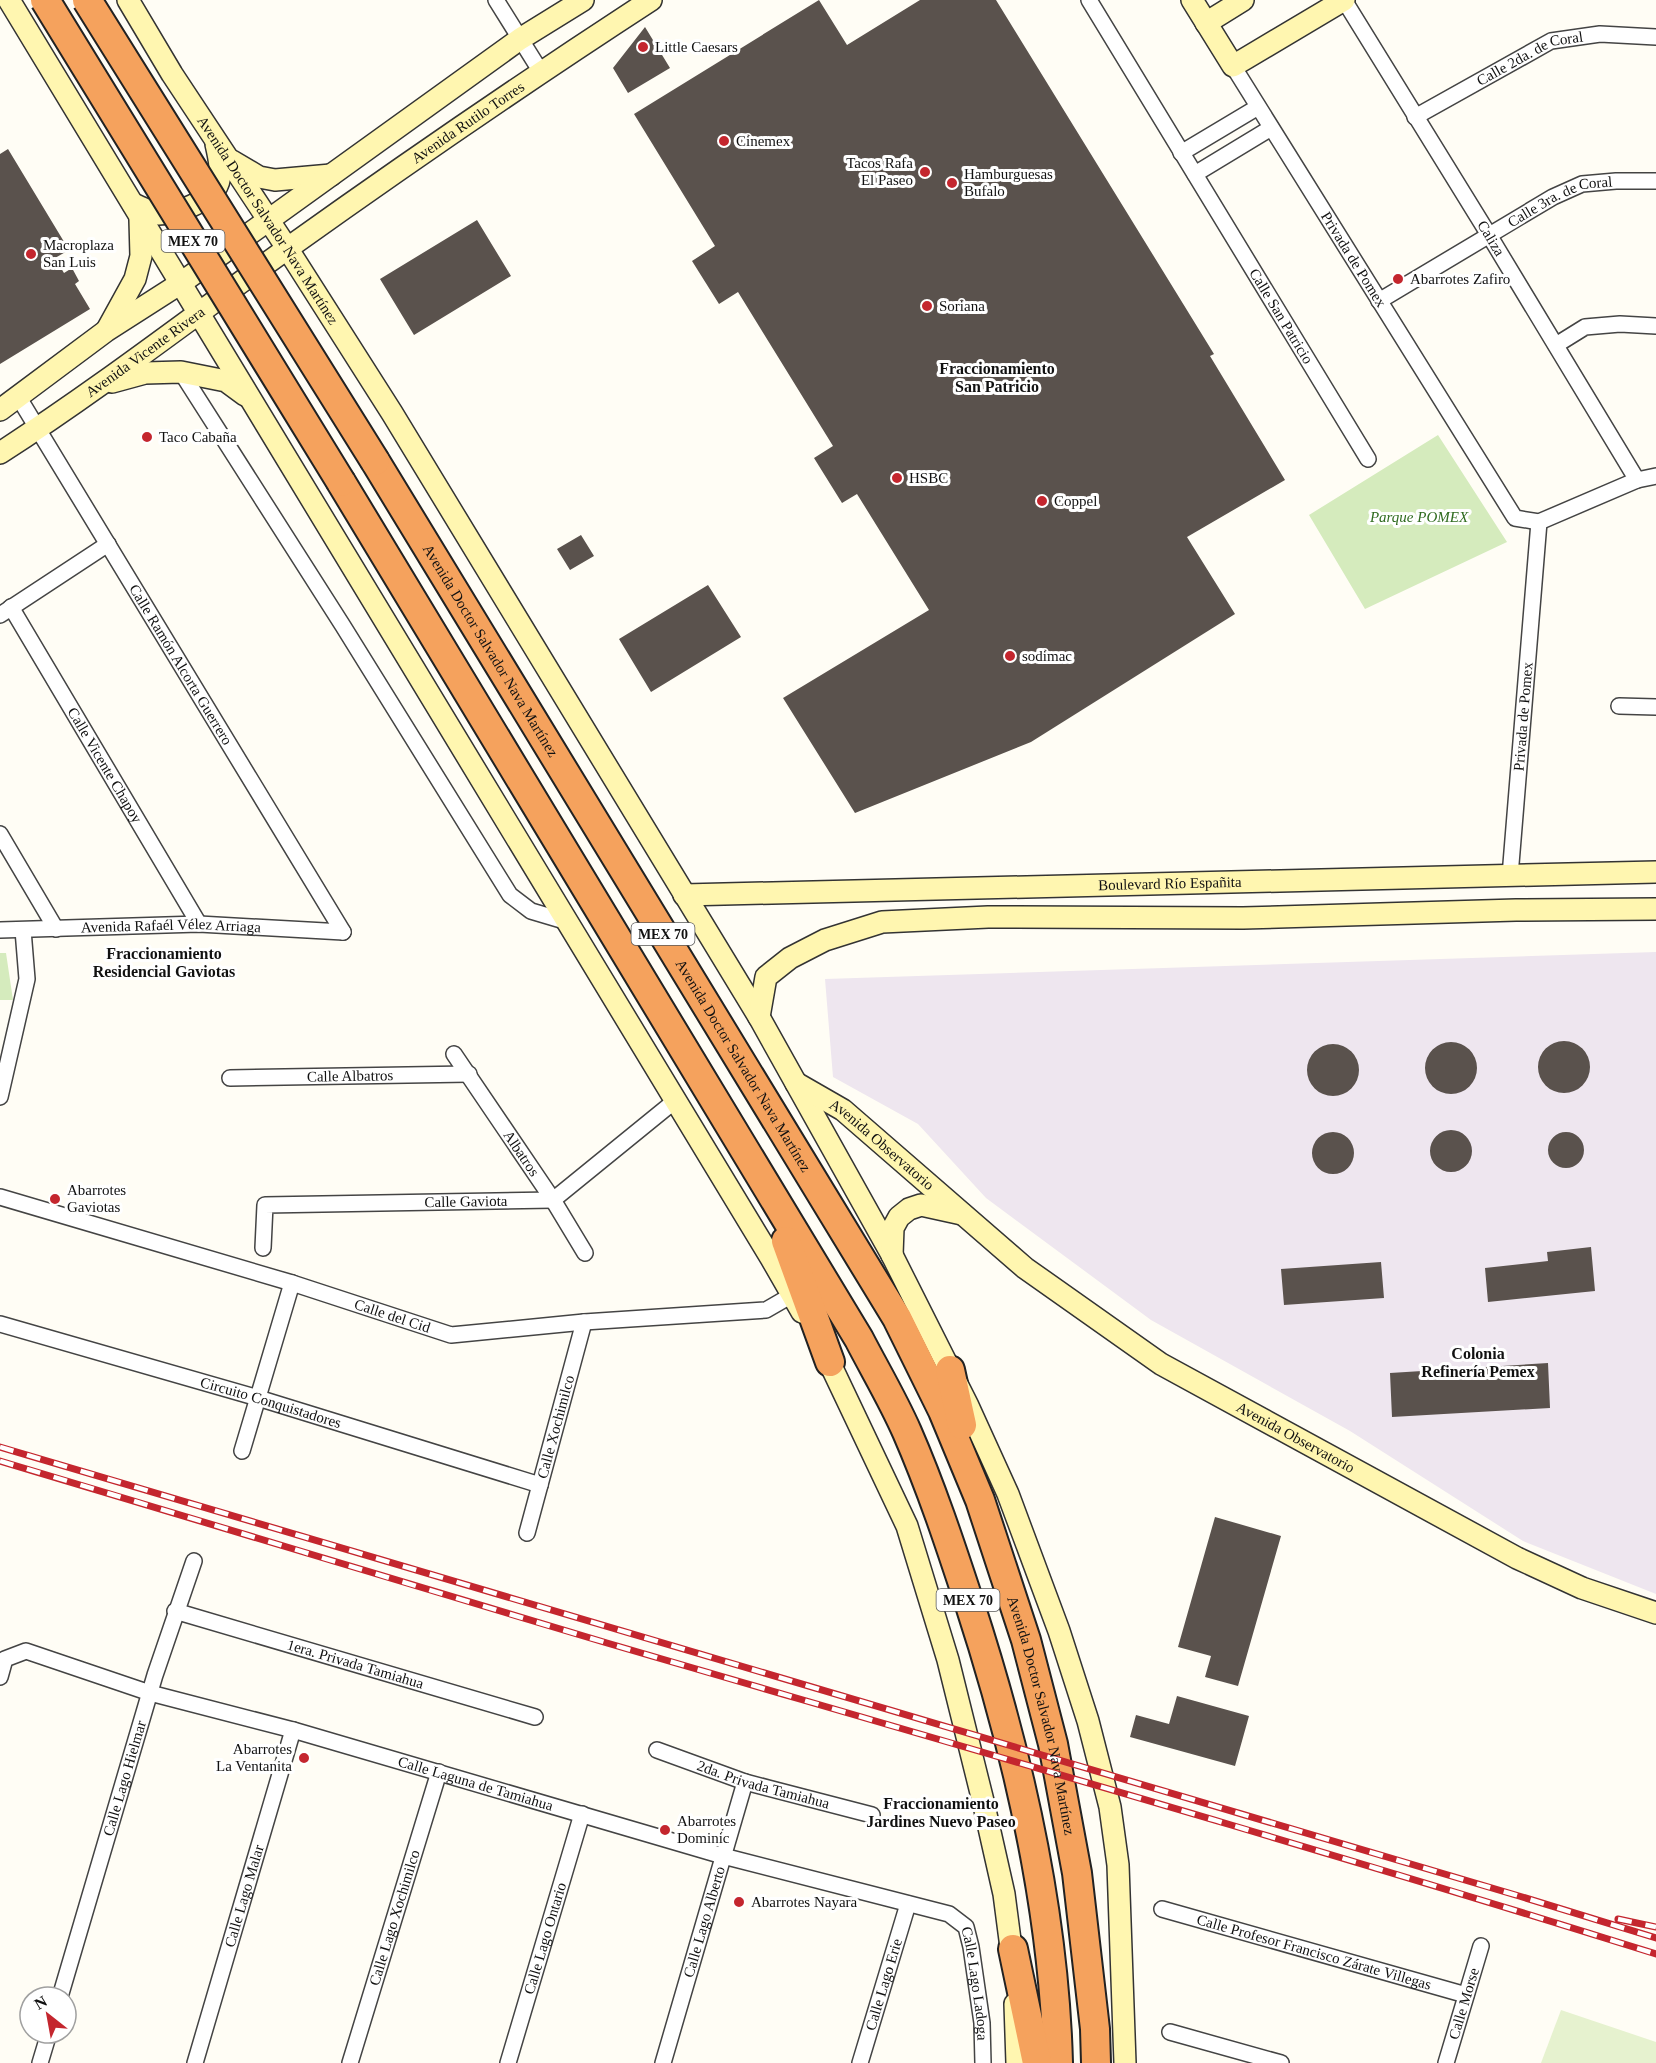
<svg xmlns="http://www.w3.org/2000/svg" width="1656" height="2063" font-family="'Times New Roman',serif">
  <rect width="100%" height="100%" fill="#fffdf5"/>
  <path fill="#eee6ef" d="M1656,952V1594L1523,1541L1350,1431L1151,1320L986,1198L918,1124L833,1077L825,979Z"/>
  <path fill="#d5ebbd" d="M1438,435L1507,542L1365,609L1309,515Z
    M0,953H6L13,1000H0Z"/>
  <path fill="#e6f2cf" d="M1561,2010L1656,2042V2063H1541Z"/>
  <path fill="#5a524d" d="M819,0L847,45L920,0H996L1214,354L1210,356L1285,480L1187,537L1235,614L1031,742L855,813L783,698L929,610L857,494L842,503L814,458L833,446L738,292L719,304L692,261L715,246L634,114Z
    M645,27L670,68L628,93L613,68Z
    M8,149L69,250L55,258L64,273L72,268L79,281L75,284L90,309L0,364V154Z
    M477,220L511,276L414,335L380,279Z
    M581,535L594,556L570,570L557,549Z
    M708,585L741,637L651,692L619,639Z
    M1538 1067a26 26 0 1 1 52 0a26 26 0 1 1-52 0Z
    M1425 1068a26 26 0 1 1 52 0a26 26 0 1 1-52 0Z
    M1307 1070a26 26 0 1 1 52 0a26 26 0 1 1-52 0Z
    M1430 1151a21 21 0 1 1 42 0a21 21 0 1 1-42 0Z
    M1312 1153a21 21 0 1 1 42 0a21 21 0 1 1-42 0Z
    M1548 1150a18 18 0 1 1 36 0a18 18 0 1 1-36 0Z
    M1591,1247L1595,1291L1488,1302L1485,1268L1548,1261L1547,1252Z
    M1381,1262L1384,1298L1284,1305L1281,1269Z
    M1548,1363L1550,1408L1392,1417L1390,1373Z
    M1215,1517L1281,1536L1238,1686L1205,1677L1211,1656L1178,1647Z
    M1177,1696L1249,1716L1235,1766L1130,1737L1136,1715L1169,1724Z"/>
  <g fill="none" stroke-linecap="round" stroke-linejoin="round">
    <g stroke="#444" stroke-width="18">
      <g id="street">
        <path d="M496,0L541,72"/>
        <path id="s1" d="M1089,0L1368,459"/>
        <path id="s2" d="M1344,0L1489,235L1637,480"/>
        <path id="s3" d="M1233,66L1515,518L1539,522L1637,480L1656,476"/>
        <path id="s4" d="M1415,117L1551,41L1600,34L1656,37"/>
        <path d="M1181,153L1258,107"/>
        <path d="M1195,174L1271,128"/>
        <path id="s5" d="M1379,301L1553,197L1582,184L1616,181H1656"/>
        <path d="M1556,345L1585,327L1620,324L1656,326"/>
        <path d="M181,372L343,626L510,895L531,911L568,922"/>
        <path id="s6" d="M19,398L343,932"/>
        <path id="s7" d="M11,607L199,924"/>
        <path d="M0,615L108,544"/>
        <path d="M1619,706L1656,707"/>
        <path d="M0,834L56,929"/>
        <path id="s8" d="M1510,876L1539,522"/>
        <path id="s9" d="M0,930L199,924L343,932"/>
        <path id="s10" d="M454,1054L553,1200L585,1253"/>
        <path id="s11" d="M230,1078L469,1074"/>
        <path d="M0,1097L27,979L23,930"/>
        <path id="s12" d="M0,1197L292,1283L451,1335L584,1322L766,1310L792,1295"/>
        <path id="s13" d="M263,1248L265,1205L553,1200L676,1100"/>
        <path id="s14" d="M0,1324L258,1398L540,1485"/>
        <path d="M242,1451L292,1283"/>
        <path id="s15" d="M527,1533L584,1322"/>
        <path id="s16" d="M175,1611L535,1717"/>
        <path id="s17" d="M0,1677L5,1659L26,1651L150,1693L293,1730L723,1856L949,1914L966,1927L971,1947L982,2023L983,2063"/>
        <path id="s18" d="M657,1750L745,1782L872,1815"/>
        <path id="s19" d="M1162,1909L1466,1995"/>
        <path id="s20" d="M60,1997L155,1675L194,1561"/>
        <path d="M1170,2032L1281,2063"/>
        <path d="M40,2063L49,2033"/>
        <path id="s21" d="M195,2063L293,1730"/>
        <path id="s22" d="M350,2063L439,1772"/>
        <path id="s23" d="M508,2063L582,1814"/>
        <path id="s24" d="M663,2063L745,1782"/>
        <path id="s25" d="M860,2063L908,1904"/>
        <path id="s26" d="M1446,2063L1481,1946"/>
      </g>
    </g>
    <g stroke="#333" stroke-width="24">
      <g id="secondary">
        <path d="M9,0L771,1258L802,1312"/>
        <path id="s27" d="M128,0L172,74L287,248L392,413L759,1017L892,1255L968,1406L1008,1494L1059,1631L1088,1721L1110,1807L1118,1865L1125,2063"/>
        <path d="M1192,0L1233,66L1344,0"/>
        <path d="M1206,23L1243,0"/>
        <path d="M232,161L259,177L275,180L331,175"/>
        <path d="M133,204C141,207 151,213 159,214C176,214 209,202 217,186C223,174 219,157 216,144"/>
        <path d="M108,328L135,279L141,256L140,220"/>
        <path d="M112,382L145,373L181,372L226,381L245,395"/>
        <path d="M0,410L106,331L181,283L520,39L583,0"/>
        <path id="s28" d="M0,453C99,389 192,317 288,248C407,163 528,80 651,0"/>
        <path id="s29" d="M684,895L1656,872"/>
        <path d="M759,1017L766,977L790,958L825,940L882,922L988,917L1243,918L1516,910L1656,909"/>
        <path id="s30" d="M796,1083L843,1110L1025,1268L1161,1364L1517,1558L1582,1588L1656,1613"/>
        <path d="M892,1255L893,1228L899,1217L909,1209L921,1205L962,1214"/>
        <path d="M823,1349L907,1526L948,1660L983,1801L1004,1894L1013,1963"/>
        <path d="M1015,2004L1017,2063"/>
      </g>
    </g>
    <g stroke="#222" stroke-width="32">
      <g id="highway">
        <path id="s31" d="M375,461L897,1318L943,1411L980,1500L1026,1640L1053,1744L1077,1873L1095,2029L1096,2063"/>
        <path d="M341,482L859,1339C875,1370 893,1400 907,1432C931,1487 950,1544 969,1602C1017,1749 1054,1907 1058,2063"/>
        <path d="M786,1241L830,1362"/>
        <path d="M950,1370L962,1425"/>
        <path d="M1013,1949L1037,2063"/>
      </g>
    </g>
    <use href="#street" stroke="#fff" stroke-width="15"/>
    <use href="#secondary" stroke="#fff6b0" stroke-width="21"/>
    <use href="#highway" stroke="#f5a25d" stroke-width="28"/>
    <g stroke="#c4262e" stroke-width="7">
      <path id="rail" d="M0,1447L1519,1896L1656,1938
        M0,1461C202,1521 405,1583 607,1643C957,1745 1308,1845 1656,1954
        M1618,1919L1656,1927"/>
    </g>
    <use href="#rail" stroke="#fff" stroke-width="4.5" stroke-dasharray="14" stroke-linecap="butt"/>
    <g stroke="#222" stroke-width="32" stroke-linecap="butt">
      <path id="highway-bridge" d="M45,0L341,482
        M87,0L375,461"/>
    </g>
    <use href="#highway-bridge" stroke="#f5a25d" stroke-width="28"/>
  </g>
  <g fill="#c4262e" stroke="#fff" stroke-width="2">
    <circle cx="643" cy="47" r="6"/>
    <circle cx="724" cy="141" r="6"/>
    <circle cx="925" cy="172" r="6"/>
    <circle cx="952" cy="183" r="6"/>
    <circle cx="31" cy="254" r="6"/>
    <circle cx="1398" cy="279" r="6"/>
    <circle cx="927" cy="306" r="6"/>
    <circle cx="147" cy="437" r="6"/>
    <circle cx="897" cy="478" r="6"/>
    <circle cx="1042" cy="501" r="6"/>
    <circle cx="1010" cy="656" r="6"/>
    <circle cx="55" cy="1199" r="6"/>
    <circle cx="304" cy="1758" r="6"/>
    <circle cx="665" cy="1830" r="6"/>
    <circle cx="739" cy="1902" r="6"/>
  </g>
  <g text-anchor="middle" stroke-width="6" stroke-linejoin="round" paint-order="stroke">
    <g fill="#fff" stroke="#585858" stroke-width="1.5">
      <rect x="161.5" y="230" width="63" height="22" rx="4.5"/>
      <rect x="631.5" y="923" width="63" height="22" rx="4.5"/>
      <rect x="936.5" y="1589" width="63" height="22" rx="4.5"/>
    </g>
    <g font-size="14" font-weight="bold" fill="#111">
      <text x="193" y="246">MEX 70</text>
      <text x="663" y="939">MEX 70</text>
      <text x="968" y="1605">MEX 70</text>
    </g>
    <g font-size="15" fill="#111" stroke="#fff" text-anchor="start">
      <text x="655" y="52">Little Caesars</text>
      <text x="736" y="146">Cinemex</text>
      <text x="913" y="168" text-anchor="end">Tacos Rafa<tspan x="913" dy="17">El Paseo</tspan></text>
      <text x="964" y="179">Hamburguesas<tspan x="964" dy="17">Bufalo</tspan></text>
      <text x="43" y="250">Macroplaza<tspan x="43" dy="17">San Luis</tspan></text>
      <text x="1410" y="284">Abarrotes Zafiro</text>
      <text x="939" y="311">Soriana</text>
      <text x="159" y="442">Taco Cabaña</text>
      <text x="909" y="483">HSBC</text>
      <text x="1054" y="506">Coppel</text>
      <text x="1022" y="661">sodimac</text>
      <text x="67" y="1195">Abarrotes<tspan x="67" dy="17">Gaviotas</tspan></text>
      <text x="292" y="1754" text-anchor="end">Abarrotes<tspan x="292" dy="17">La Ventanita</tspan></text>
      <text x="677" y="1826">Abarrotes<tspan x="677" dy="17">Dominic</tspan></text>
      <text x="751" y="1907">Abarrotes Nayara</text>
    </g>
    <g font-size="15" fill="#111" stroke="#fff">
      <text dy="5" stroke="none"><textPath href="#s4" startOffset="130">Calle 2da. de Coral</textPath></text>
      <text dy="5" stroke="none"><textPath href="#s28" startOffset="573">Avenida Rutilo Torres</textPath></text>
      <text dy="5" stroke="none"><textPath href="#s5" startOffset="208">Calle 3ra. de Coral</textPath></text>
      <text dy="5" stroke="none"><textPath href="#s27" startOffset="261">Avenida Doctor Salvador Nava Martínez</textPath></text>
      <text dy="5" stroke="none"><textPath href="#s2" startOffset="280">Caliza</textPath></text>
      <text dy="5" stroke="none"><textPath href="#s3" startOffset="228">Privada de Pomex</textPath></text>
      <text dy="5" stroke="none"><textPath href="#s1" startOffset="370">Calle San Patricio</textPath></text>
      <text dy="5" stroke="none"><textPath href="#s28" startOffset="177">Avenida Vicente Rivera</textPath></text>
      <text dy="5" stroke="none"><textPath href="#s31" startOffset="222">Avenida Doctor Salvador Nava Martínez</textPath></text>
      <text dy="5" stroke="none"><textPath href="#s6" startOffset="312">Calle Ramón Alcorta Guerrero</textPath></text>
      <text dy="5" stroke="none"><textPath href="#s8" startOffset="160">Privada de Pomex</textPath></text>
      <text dy="5" stroke="none"><textPath href="#s7" startOffset="184">Calle Vicente Chapoy</textPath></text>
      <text dy="5" stroke="none"><textPath href="#s29" startOffset="486">Boulevard Río Españita</textPath></text>
      <text dy="5" stroke="none"><textPath href="#s9" startOffset="171">Avenida Rafaél Vélez Arriaga</textPath></text>
      <text dy="5" stroke="none"><textPath href="#s31" startOffset="708">Avenida Doctor Salvador Nava Martínez</textPath></text>
      <text dy="5" stroke="none"><textPath href="#s11" startOffset="120">Calle Albatros</textPath></text>
      <text dy="5" stroke="none"><textPath href="#s30" startOffset="106">Avenida Observatorio</textPath></text>
      <text dy="5" stroke="none"><textPath href="#s10" startOffset="120">Albatros</textPath></text>
      <text dy="5" stroke="none"><textPath href="#s13" startOffset="244">Calle Gaviota</textPath></text>
      <text dy="5" stroke="none"><textPath href="#s12" startOffset="410">Calle del Cid</textPath></text>
      <text dy="5" stroke="none"><textPath href="#s14" startOffset="282">Circuito Conquistadores</textPath></text>
      <text dy="5" stroke="none"><textPath href="#s15" startOffset="110">Calle Xochimilco</textPath></text>
      <text dy="5" stroke="none"><textPath href="#s30" startOffset="615">Avenida Observatorio</textPath></text>
      <text dy="5" stroke="none"><textPath href="#s16" startOffset="188">1era. Privada Tamiahua</textPath></text>
      <text dy="5" stroke="none"><textPath href="#s31" startOffset="1428">Avenida Doctor Salvador Nava Martínez</textPath></text>
      <text dy="5" stroke="none"><textPath href="#s20" startOffset="228">Calle Lago Hielmar</textPath></text>
      <text dy="5" stroke="none"><textPath href="#s17" startOffset="510">Calle Laguna de Tamiahua</textPath></text>
      <text dy="5" stroke="none"><textPath href="#s18" startOffset="112">2da. Privada Tamiahua</textPath></text>
      <text dy="5" stroke="none"><textPath href="#s21" startOffset="174">Calle Lago Malar</textPath></text>
      <text dy="5" stroke="none"><textPath href="#s22" startOffset="152">Calle Lago Xochimilco</textPath></text>
      <text dy="5" stroke="none"><textPath href="#s24" startOffset="147">Calle Lago Alberto</textPath></text>
      <text dy="5" stroke="none"><textPath href="#s23" startOffset="130">Calle Lago Ontario</textPath></text>
      <text dy="5" stroke="none"><textPath href="#s19" startOffset="158">Calle Profesor Francisco Zárate Villegas</textPath></text>
      <text dy="5" stroke="none"><textPath href="#s25" startOffset="82">Calle Lago Erie</textPath></text>
      <text dy="5" stroke="none"><textPath href="#s17" startOffset="1080">Calle Lago Ladoga</textPath></text>
      <text dy="5" stroke="none"><textPath href="#s26" startOffset="62">Calle Morse</textPath></text>
    </g>
    <g font-size="15" font-style="italic" fill="#2f6b1f" stroke="#fff">
      <text x="1419" y="522">Parque POMEX</text>
    </g>
    <g font-size="16" font-weight="bold" fill="#111" stroke="#fff">
      <text x="997" y="374">Fraccionamiento<tspan x="997" dy="18">San Patricio</tspan></text>
      <text x="164" y="959">Fraccionamiento<tspan x="164" dy="18">Residencial Gaviotas</tspan></text>
      <text x="1478" y="1359">Colonia<tspan x="1478" dy="18">Refinería Pemex</tspan></text>
      <text x="941" y="1809">Fraccionamiento<tspan x="941" dy="18">Jardines Nuevo Paseo</tspan></text>
    </g>
  </g>
  <g transform="translate(48 2015) rotate(329)"><circle r="28" fill="#ffffff" stroke="#a0a0a0" stroke-width="1.5"/>
  <path d="M0-4.5L10 22L0 15L-10 22Z" fill="#c4262e"/>
  <text y="-9" font-size="16" font-weight="bold" text-anchor="middle" fill="#111111">N</text>
  </g>
</svg>
